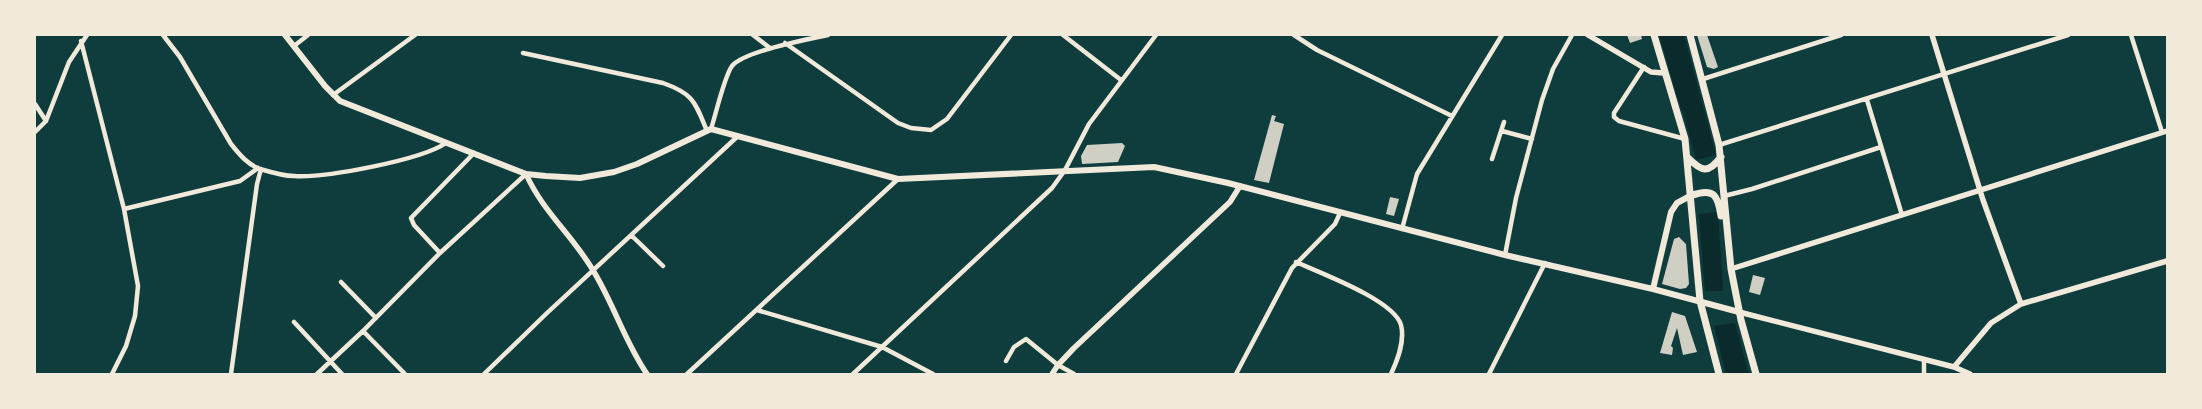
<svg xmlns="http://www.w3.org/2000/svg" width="2202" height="409" font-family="'Open Sans',sans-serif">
  <rect width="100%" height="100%" fill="#0f3d3e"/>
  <path fill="#0a2a2b" d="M1659,35H1684L1716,155L1696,160L1684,115L1680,106Z
    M1718,212L1723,291H1705L1699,214Z
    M1735,323L1749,374H1726L1714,326Z"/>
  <path fill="#cfcfc3" d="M1627,35H1641L1642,39L1630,43Z
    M1697,35H1707L1718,67L1714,69L1707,67Z
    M1272,115L1276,116L1274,121L1284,124L1269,183L1254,180Z
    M1122,143L1125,146L1118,162L1082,164L1081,156L1087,145Z
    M1390,197L1399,199L1394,216L1386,214Z
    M1679,237L1686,244L1689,284L1686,288L1680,289L1662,284L1674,239Z
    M1753,275L1765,278L1760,295L1749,292Z
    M1672,312L1685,316L1697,352L1683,355L1677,328L1671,346L1673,348L1672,355L1660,353Z"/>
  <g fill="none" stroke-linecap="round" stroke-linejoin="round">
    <path stroke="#f1e9da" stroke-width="4.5" d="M163,35L180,57L231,144C239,154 248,165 260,169C270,172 283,176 294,176C326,178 421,160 446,143
      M753,35L770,48
      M1063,35L1121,80
      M1294,35L1317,50L1452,116
      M2131,35L2162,132
      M81,41L124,209L138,286L135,316L126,346L112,374
      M785,43L898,123L911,128L931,130L947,119L1011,35
      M294,46L308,35
      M523,53L663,83C694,94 695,102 707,131
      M1644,67L1614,113V117L1619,121L1685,139
      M1703,79L1841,35
      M333,95L415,35
      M1867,100L1902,215
      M35,104L46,121
      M711,129C716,114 724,77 732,66C744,51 808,39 828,35
      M1502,131L1532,139
      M35,132L46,121L69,62L87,35
      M1719,145L2068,35
      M1492,159L1504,122
      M1724,196L1752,189L1881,147
      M124,209L240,181L258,168
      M1402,229L1417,174L1502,35
      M632,236L663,266
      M440,253L414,225L411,218L474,153
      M1505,255L1516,198L1542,100L1553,69L1572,35
      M1296,262C1320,273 1394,300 1401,325C1405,341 1398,359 1391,374
      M341,282L376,318
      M757,310L882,347L933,374
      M294,322L342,374
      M363,331L405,374
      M1924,359V374
      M1006,361L1014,347L1026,339L1058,365L1074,374
      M231,374L257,184L261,169
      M317,374L363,331L440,253L526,174
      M484,374L547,313L738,136
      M687,374L898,179
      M853,374L1052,188L1065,170L1089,124L1156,35
      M1236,374L1292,268L1335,224L1340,213
      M1489,374L1545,263"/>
    <path stroke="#f1e9da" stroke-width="5.5" d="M1588,35L1651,72L1664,73
      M1932,35L1983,200L2021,304
      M526,174C543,212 574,237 594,272C614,305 625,342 647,374
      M1731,269L2167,131
      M1739,312L1954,367L1970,374
      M1954,367L1991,323L2021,304L2167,261
      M1052,374L1058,365L1074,348L1230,202L1240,186"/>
    <path stroke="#f1e9da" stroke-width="6" d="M285,35L325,86L340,101L526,174L546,176L580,178L614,172L637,164L711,129L898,179L1154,167L1228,183L1505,255L1653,289L1739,312
      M1653,289L1671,212L1677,203L1690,196"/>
    <path stroke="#f1e9da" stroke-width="7" d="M1654,35L1685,139L1700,301L1719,374
      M1690,35L1719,145L1731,269L1741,320L1756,374
      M1687,157C1702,172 1708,174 1721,157
      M1690,196C1714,187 1718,195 1721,216"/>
  </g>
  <rect width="2202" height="409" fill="none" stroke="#f1e9da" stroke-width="72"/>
</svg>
